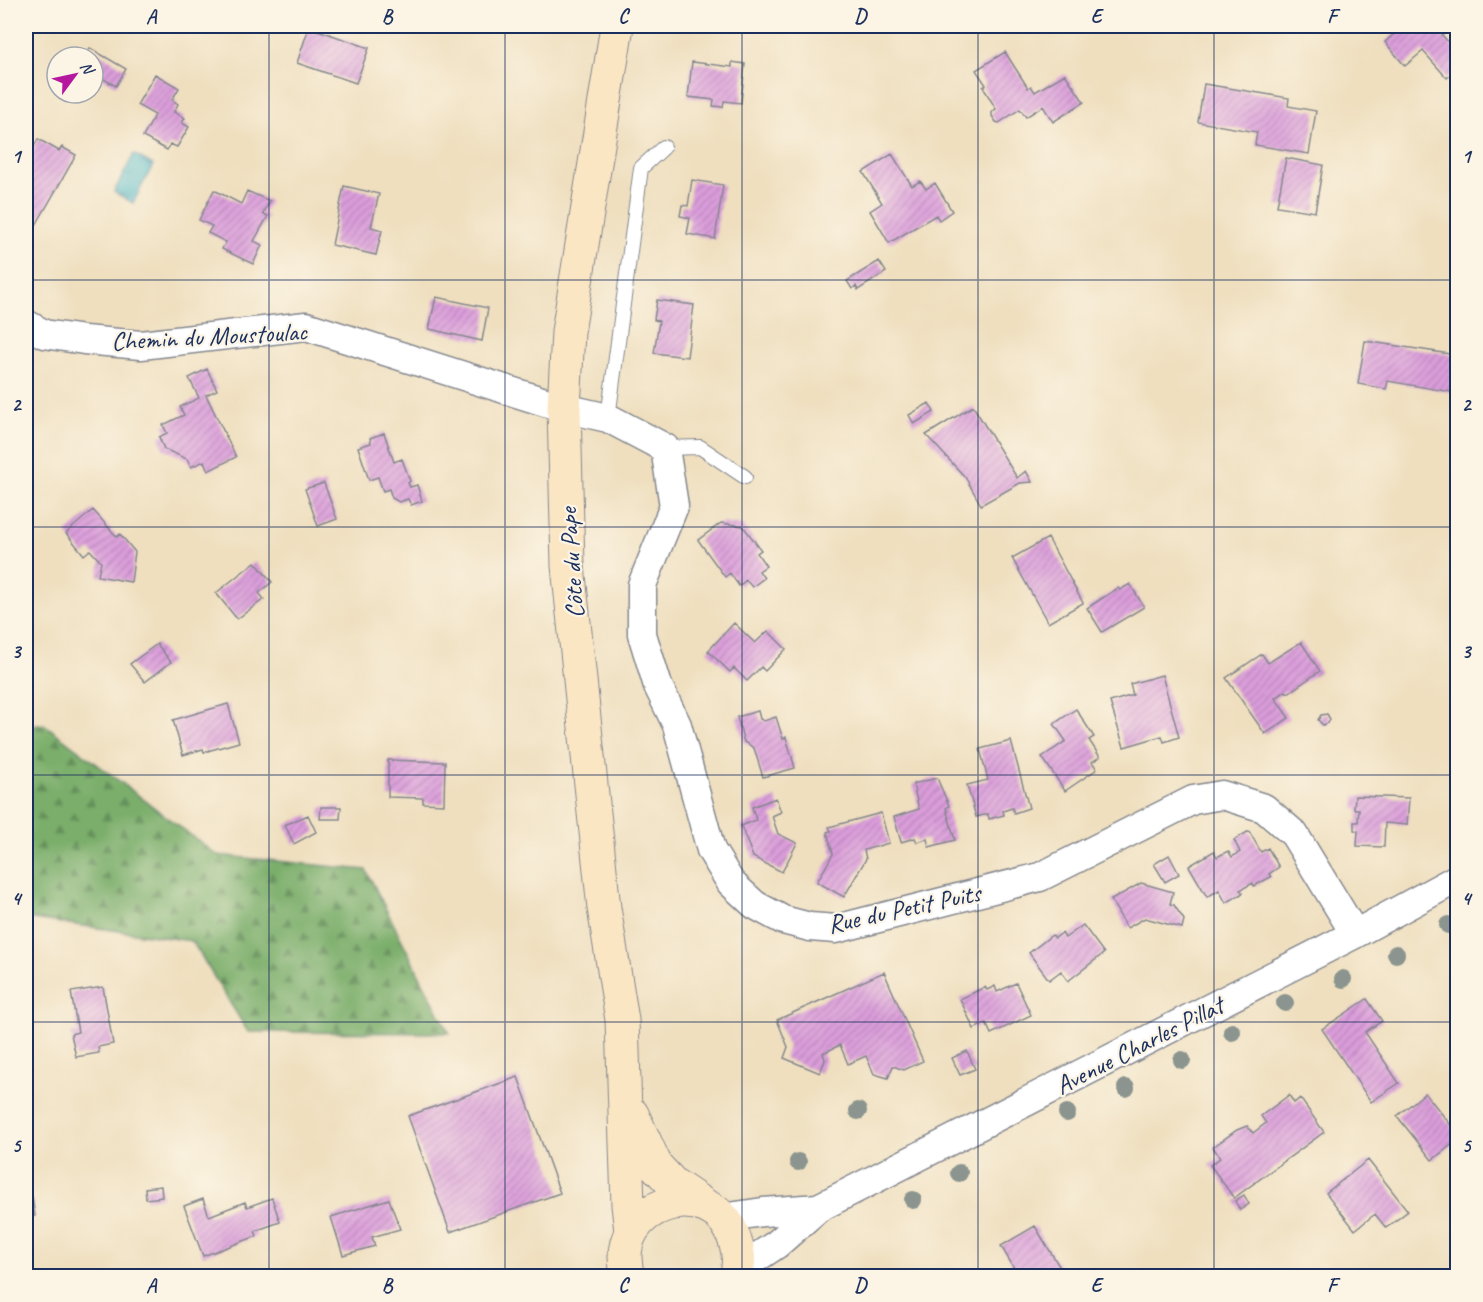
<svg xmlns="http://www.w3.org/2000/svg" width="1483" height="1302" font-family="Caveat,sans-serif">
  <defs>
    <pattern id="forest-firs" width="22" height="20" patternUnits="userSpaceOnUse" patternTransform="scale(1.5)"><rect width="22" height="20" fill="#7aae6a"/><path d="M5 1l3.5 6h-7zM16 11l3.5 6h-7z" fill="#638e5a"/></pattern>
    <pattern id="water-ripples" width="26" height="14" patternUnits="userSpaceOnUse" patternTransform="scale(1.5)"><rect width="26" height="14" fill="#4ab6c6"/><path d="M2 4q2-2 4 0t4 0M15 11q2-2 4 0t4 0" fill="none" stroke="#3d94a4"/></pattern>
    <pattern id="building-hatch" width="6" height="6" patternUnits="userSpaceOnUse" patternTransform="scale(1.5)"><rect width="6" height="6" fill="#dc9edb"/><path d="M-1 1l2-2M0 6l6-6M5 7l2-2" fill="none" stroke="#b281b5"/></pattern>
  </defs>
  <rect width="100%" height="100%" fill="#fcf5e5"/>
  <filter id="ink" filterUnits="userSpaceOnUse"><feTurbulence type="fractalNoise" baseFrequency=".0167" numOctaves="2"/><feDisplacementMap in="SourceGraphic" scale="12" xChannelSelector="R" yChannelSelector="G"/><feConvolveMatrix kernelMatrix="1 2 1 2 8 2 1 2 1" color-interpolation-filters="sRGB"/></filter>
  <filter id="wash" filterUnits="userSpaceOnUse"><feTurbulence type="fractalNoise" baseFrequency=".008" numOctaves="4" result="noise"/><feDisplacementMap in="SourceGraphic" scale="24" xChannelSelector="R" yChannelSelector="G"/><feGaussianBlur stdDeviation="1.35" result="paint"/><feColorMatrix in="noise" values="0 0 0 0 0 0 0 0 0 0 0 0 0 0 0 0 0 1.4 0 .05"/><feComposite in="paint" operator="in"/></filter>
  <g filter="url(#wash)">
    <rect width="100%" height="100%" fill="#efdfbf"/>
    <path fill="url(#forest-firs)" stroke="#4a6e64" stroke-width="1.5" d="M44,724L217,855L366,870L449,1033L248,1032L192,941L26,918V727Z"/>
    <path fill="url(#water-ripples)" stroke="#327292" stroke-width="1.5" d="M134,154L153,165L133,203L114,192Z"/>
    <g id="blocks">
      <path fill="url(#building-hatch)" d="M1403,26H1441L1446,32L1442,35L1458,53V69L1447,78L1423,51L1405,66L1385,42Z
        M309,27L369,48L356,83L297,63Z
        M90,48L126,69L116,86L93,73V57H85Z
        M1005,52L1028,88L1031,86L1035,92L1065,74L1084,102L1053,122L1043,106L1026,117L1020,109L999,123L996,122L992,116V112L996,109L983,87L986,85L976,70Z
        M692,62L732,67V62L745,64L741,103L724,101L723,107L713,106L714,100L688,97Z
        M155,74L179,88L172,100L178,104L174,112L185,118L182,123L189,127L177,147L170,144L167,150L143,137L155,115L137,105Z
        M1204,84L1289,98L1288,106L1316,111L1309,154L1255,145L1257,132L1198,122Z
        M38,139L59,151L62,147L76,155L32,232L26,228V162Z
        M892,154L912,186L920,181L926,189L935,183L952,211L939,220L936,215L889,243L870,211L882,203L863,172Z
        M1286,158L1323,165L1315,212L1277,206Z
        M692,180L723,185L715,239L687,234L690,218L680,216L682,205L688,206Z
        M344,186L379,194L371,227L382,230L376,255L332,245Z
        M214,190L241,204L247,191L270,201L263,214L268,216L254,241L262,245L253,264L222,249L226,242L208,233L212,226L199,220Z
        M879,261L886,272L858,290L856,286L852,289L847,281Z
        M436,297L488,308L482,341L429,329Z
        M657,300L694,305L687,357L654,353L659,321L654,320Z
        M1365,341L1456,355L1451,392L1388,381L1386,389L1358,384Z
        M207,369L217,390L206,395L236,457L208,471L204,461L191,467L187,459L164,449L159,437L167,433L163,425L184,415L180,407L199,398L189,378Z
        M929,403L934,412L914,424L909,415Z
        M973,406L1017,478L1026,471L1032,482L1020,483L981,505L965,477L926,435Z
        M384,433L394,462L402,459L410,481L408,483L410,487L417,485L422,501L411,505L408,499L399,502L392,498L389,489L383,491L378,477L369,480L358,447L371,443L370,438Z
        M324,483L337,519L318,526L305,489Z
        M93,510L117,537L120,534L135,552L131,582L98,576L101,562L90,550L84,555L66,533Z
        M721,523L743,526L761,550L757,553L766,566L759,571L764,578L752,587L746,580L739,586L730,573L725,577L698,540Z
        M1048,538L1083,603L1048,623L1012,558Z
        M255,562L272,582L259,593L264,599L237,619L216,593Z
        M1130,584L1144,607L1102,632L1087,608L1118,588L1120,590Z
        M734,623L755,643L768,631L786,649L765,671L761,667L747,681L734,668L730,672L708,651Z
        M1301,642L1320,671L1288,693L1286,691L1275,698L1289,718L1265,734L1226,678L1262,654L1268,663Z
        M157,644L171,662L145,682L130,664Z
        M1162,675L1179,737L1164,742L1162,736L1124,747L1110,702L1133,695L1130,684Z
        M228,704L239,742L204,752L203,749L183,755L173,720Z
        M1076,709L1094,737L1089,740L1100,757L1092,762L1097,769L1065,791L1042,757L1066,741L1054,724Z
        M758,711L760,719L764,721L776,717L783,739L786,737L795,768L763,777L754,748L744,742L737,717Z
        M1327,714L1330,719L1328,723L1323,725L1318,720L1321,715Z
        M1011,741L1029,808L1014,813L1012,808L1003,811L1004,815L989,819L988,814L976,817L967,785L988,780L980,749Z
        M388,760L445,762L444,804L423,803V798L388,797Z
        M937,778L949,806L946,808L955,840L929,847L927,839L917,842L915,838L901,842L894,817L919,809L913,784Z
        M1355,796L1409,798L1407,825L1385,823L1384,847L1357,846L1358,831L1354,830V822H1358L1359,809H1354Z
        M776,798L781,812L772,816L778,834L797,843L782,872L753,857L741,826L756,820L752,807Z
        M321,807H341L340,819H320Z
        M881,813L889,843L864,850L866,859L844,897L817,882L833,854L827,832L831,831L829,827Z
        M308,815L316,832L294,844L285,825Z
        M1249,831L1261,852L1268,848L1279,867L1269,874L1271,877L1254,886L1253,883L1240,890L1243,893L1226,903L1219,890L1207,897L1189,866L1214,851L1217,857L1228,851L1232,857L1240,852L1234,840Z
        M1169,855L1179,874L1165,882L1154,864Z
        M1141,883L1173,892L1170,904L1174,905L1184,920L1182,928L1145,918L1127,928L1111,900Z
        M1083,925L1104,953L1068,981L1061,971L1049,980L1029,953L1052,935L1055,938L1062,933L1065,938Z
        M884,972L923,1061L904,1070L893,1066L888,1078L874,1074L866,1056L848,1064L840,1045L823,1053L825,1060L820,1073L784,1058L788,1047L777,1020Z
        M1016,983L1031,1015L991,1034L986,1023L974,1029L960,999L985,987L987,990L995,986L997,992Z
        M103,987L113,1044L98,1047L99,1053L76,1057L71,1034L78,1032L71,992Z
        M1367,999L1382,1021L1365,1032L1399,1083L1371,1102L1322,1029Z
        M967,1051L975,1069L960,1075L952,1058Z
        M518,1077L560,1193L450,1232L408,1116Z
        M1425,1093L1458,1134V1140L1432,1160L1397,1116Z
        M1289,1095L1294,1103L1300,1098L1324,1132L1234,1198L1210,1165L1220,1158L1213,1147L1237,1130L1247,1126L1253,1133L1266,1123L1261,1116Z
        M1368,1160L1408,1211L1386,1228L1375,1214L1355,1230L1326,1193Z
        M161,1186L162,1197L146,1199L145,1188Z
        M1244,1195L1249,1204L1240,1210L1235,1201Z
        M32,1197L35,1216L26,1218V1199Z
        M272,1198L280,1222L255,1231L257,1236L203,1256L184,1206L203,1199L209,1216L245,1202L247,1207Z
        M389,1199L400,1229L372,1237L375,1246L343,1255L331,1217Z
        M1035,1226L1065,1276H1019L1015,1270L1001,1246Z"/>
    </g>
  </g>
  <g filter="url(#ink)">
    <use href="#blocks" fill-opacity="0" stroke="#85878e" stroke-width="1.5"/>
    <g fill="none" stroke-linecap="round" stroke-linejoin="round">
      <g stroke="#85878e" stroke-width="16">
        <path id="lane" d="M608,418L641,168L664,147
          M665,448L700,447L745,477"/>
      </g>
      <g stroke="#85878e" stroke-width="31">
        <path id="street" d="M26,324L44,334L84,340L141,345L306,326L564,408L608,418L665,448L674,506L642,585V634L658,686L677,725L711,850L731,883L755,905L783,920L810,927L836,929L1040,877L1193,800L1222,795L1264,808L1294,834L1355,934
          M722,1218L763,1212L818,1208
          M738,1270L777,1244L818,1208L1355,934L1458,878"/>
      </g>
      <g stroke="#85878e" stroke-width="35">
        <path id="secondary" d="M617,26L568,332L564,408L568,566L604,908L622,1020L628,1205L631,1232
          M632,1114L656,1166L673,1184L704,1205
          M628,1276C606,1203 715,1171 735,1241C739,1253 740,1265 736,1276"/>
      </g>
      <use href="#lane" stroke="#fff" stroke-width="14"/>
      <use href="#street" stroke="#fff" stroke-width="28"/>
      <use href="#secondary" stroke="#fbe6c4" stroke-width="33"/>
    </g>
    <g fill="#8b948e">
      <circle cx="1448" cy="925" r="9"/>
      <circle cx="1396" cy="954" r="9"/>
      <circle cx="1343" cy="979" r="9"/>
      <circle cx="1285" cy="1003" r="9"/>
      <circle cx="1232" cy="1032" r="9"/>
      <circle cx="1182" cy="1060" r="9"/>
      <circle cx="1126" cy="1088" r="9"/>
      <circle cx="858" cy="1111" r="9"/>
      <circle cx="1067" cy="1113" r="9"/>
      <circle cx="798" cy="1162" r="9"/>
      <circle cx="959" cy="1173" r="9"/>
      <circle cx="913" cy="1200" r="9"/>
    </g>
  </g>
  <path fill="none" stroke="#1b2f5e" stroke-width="1.5" stroke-opacity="0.55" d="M269,26V1276M505,26V1276M742,26V1276M978,26V1276M1214,26V1276M26,280H1458M26,527H1458M26,775H1458M26,1022H1458"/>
  <g text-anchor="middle" stroke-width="4.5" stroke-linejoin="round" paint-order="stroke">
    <g font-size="26" fill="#1b2f5e" stroke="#fcf5e5">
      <text transform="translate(209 336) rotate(-3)" y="9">Chemin du Moustoulac</text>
      <text transform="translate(571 563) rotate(-94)" y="9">Côte du Pape</text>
      <text transform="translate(904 908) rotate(-12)" y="9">Rue du Petit Puits</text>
      <text transform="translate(1139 1045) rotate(-27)" y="9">Avenue Charles Pillat</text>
    </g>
  </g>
  <rect width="1483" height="1302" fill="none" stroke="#fcf5e5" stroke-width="66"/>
  <g transform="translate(75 75) rotate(57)"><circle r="28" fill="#fcf5e5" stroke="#a2a6af" stroke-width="1.5"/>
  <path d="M0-4.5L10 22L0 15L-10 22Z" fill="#b5179e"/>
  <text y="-9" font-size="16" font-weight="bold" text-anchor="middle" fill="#1b2f5e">N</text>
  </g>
  <rect x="33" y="33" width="1417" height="1236" fill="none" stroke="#1b2f5e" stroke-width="2"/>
  <g font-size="20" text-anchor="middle" font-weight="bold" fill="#1b2f5e">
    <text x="151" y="23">A</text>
    <text x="387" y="23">B</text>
    <text x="623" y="23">C</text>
    <text x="860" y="23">D</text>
    <text x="1096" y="23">E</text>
    <text x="1332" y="23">F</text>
    <text x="16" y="163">1</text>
    <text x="1466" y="163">1</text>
    <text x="16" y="411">2</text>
    <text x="1466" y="411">2</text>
    <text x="16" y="658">3</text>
    <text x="1466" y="658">3</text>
    <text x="16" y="905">4</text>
    <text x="1466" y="905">4</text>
    <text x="16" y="1152">5</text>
    <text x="1466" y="1152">5</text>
    <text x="151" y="1292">A</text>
    <text x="387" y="1292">B</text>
    <text x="623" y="1292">C</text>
    <text x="860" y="1292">D</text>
    <text x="1096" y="1292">E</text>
    <text x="1332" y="1292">F</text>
  </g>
</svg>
